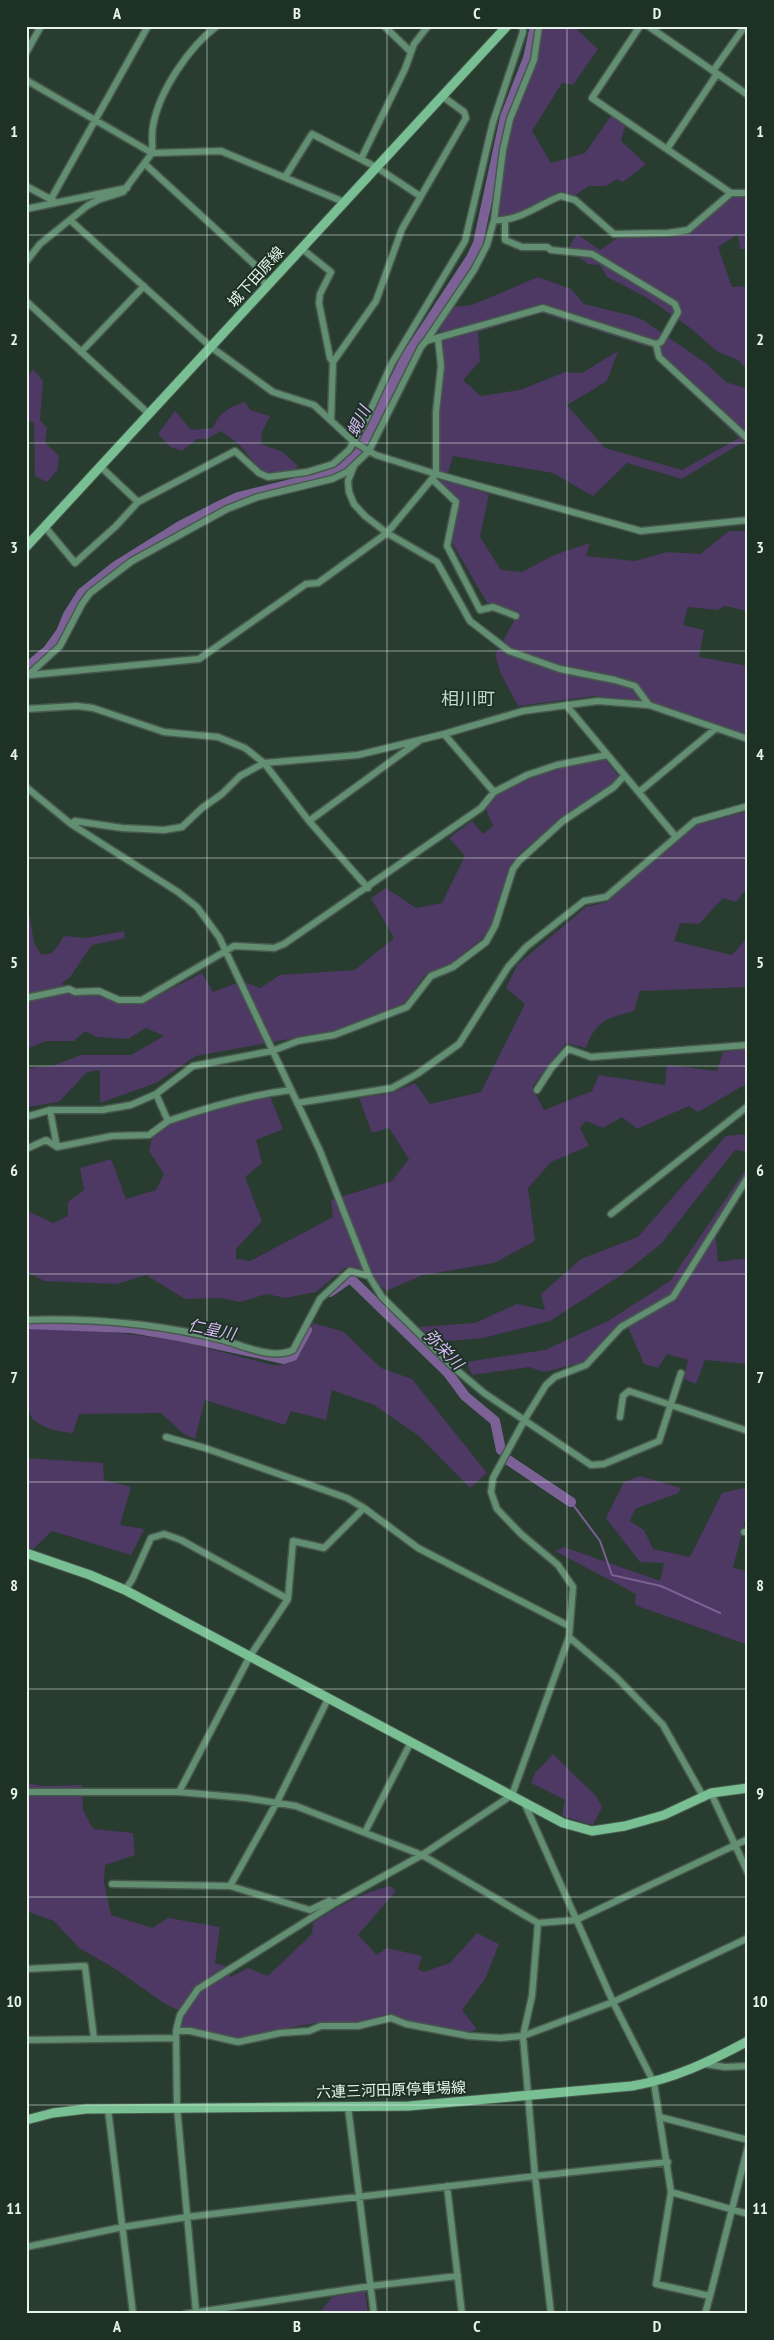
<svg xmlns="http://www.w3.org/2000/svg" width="774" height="2340" font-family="'PT Sans Narrow','Noto Sans JP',sans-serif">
  <rect width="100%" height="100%" fill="#283c2f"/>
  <path fill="#4e3864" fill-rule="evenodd" d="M542,26H573L598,49L573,85L562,83L532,131L551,163L585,153L611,116L625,126L621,141L646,164L623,182L617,179L606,186H589L574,196L560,191C541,201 519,217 497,216L506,149Z
    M732,196H748V249H740L738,234L718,247L732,287L748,286V370L738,360L718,352L689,327L646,297L607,277L600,265L588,264L568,249L577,234L600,250L619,237L667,238L690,233Z
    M538,277L571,289L584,304L633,316L643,320L707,364L726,382L748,389V439L682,479L627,463L593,496L553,473L453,456L446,480L489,494L480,537L501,570L522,572L554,555L590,543L586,556L635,561L667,552L700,554L729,531H748V611L725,606L717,610L688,607L683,625L704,630L699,657L748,666V735L650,702L594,696L518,706L501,674L495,655L518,614L495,604H488L452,543L459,501L436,480L439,471L438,411L444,367L439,329L453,307L472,305ZM542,313L652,348L656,359L739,438L682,470L605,448L567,405L607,381L618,351L582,373L565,372L520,390L481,396L463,380L480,361L478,332Z
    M33,369L43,381L40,420L47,428L45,443L59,456L57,471L47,482L35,476L34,423L26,421V379Z
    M245,402L250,410L270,416L262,432L261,444L283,452L298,466L295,471L270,473L259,469L240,445L221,431L206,439H197L182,451L170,447L158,434L175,411L191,430L213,428C219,412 230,407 245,402Z
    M604,758L619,777L611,785L560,819L518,855L509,867L492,924L482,939L452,963L425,975L404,1004L333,1031L196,1056L156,1083L100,1103V1070L87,1072L59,1102C51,1102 32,1108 26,1106V1070L35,1067L53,1066L81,1055H131L164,1036L146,1028L128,1039L97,1037L85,1031L74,1041H46L26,1049V913L30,918L34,943L41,954C54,957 58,945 64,936L86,938L124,931L125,938L92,945L70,977L62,983L70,995H98L118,1002L142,1004L202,973L213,992L242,981L260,988L280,975L355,970L394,938L371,898L386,888L416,908L442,903L465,856L449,838L472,821L483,834L493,826L486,809L495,795L527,779L557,769Z
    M748,811V887L736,902L723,898L699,924L680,923L674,941L732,955L748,937V987L640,991L634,1011C608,1018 596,1020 586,1048L566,1043L532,1087L544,1110L592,1091L599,1075L665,1085L667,1065L717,1071L723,1052L748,1049V1085L741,1087L698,1112L689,1106L637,1129L622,1117L603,1128L586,1121L580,1128L589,1146L551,1162L528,1188L535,1241L494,1263L423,1275L386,1291L369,1275L345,1268L316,1292L285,1298L267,1294L240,1302L220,1298L185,1299L146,1275L117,1284L44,1281L26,1271V1202L28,1211L53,1223L68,1216V1202L84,1190L80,1168L111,1159L126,1199L156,1190L164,1174L149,1151L152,1138L172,1123L207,1111L270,1096L283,1129L256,1140L262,1163L245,1177L262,1221L236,1249V1259L250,1261L333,1217L331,1200L392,1181L409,1159L389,1128L372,1133L359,1098L392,1093L415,1083L430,1104L481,1092L525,1004L506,988L518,964L586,907L607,902L696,825Z
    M748,1134V1152L735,1150L661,1244L623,1274L550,1321L483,1338L435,1342L419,1327L475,1323L517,1304L545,1310L541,1294L581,1259L638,1237L726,1136Z
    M748,1166V1173L710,1235L716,1239L718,1262L748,1258V1364L705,1360L696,1384L684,1379L688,1360L667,1354L658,1368L644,1364L626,1322L620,1325L584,1362L544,1372L529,1367L472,1375L466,1362L545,1350L608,1321L670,1281Z
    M313,1323L344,1332L381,1368L412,1379L487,1473L470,1488L419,1436L374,1405L332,1390L326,1420L291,1411L285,1425L205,1400L195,1439L185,1435L161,1413L79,1414L73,1433C59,1432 44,1429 33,1419C20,1407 26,1347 26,1328L87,1329L175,1340L273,1365C302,1367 303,1346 313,1323Z
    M26,1458L103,1463L104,1480L131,1487L120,1525L144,1529L131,1555L52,1531L31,1551L26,1549Z
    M640,1476L681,1488L678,1493L635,1509L630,1521L644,1530L653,1549L690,1557L722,1493L748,1487V1509L733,1568L748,1571V1645L635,1605L636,1594L555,1551L564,1547L660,1581L664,1563L640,1562L606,1518L624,1482Z
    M553,1754L596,1796L602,1807L593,1825L562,1816L565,1800L531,1783L535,1773Z
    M26,1783L43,1786L82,1785L83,1810L93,1829L133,1833L135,1855L105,1865L104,1882L111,1915L152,1928L168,1918L220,1927L215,1963L225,1966L231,1977L248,1968L268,1976L312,1934L313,1923C337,1907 361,1893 390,1886L396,1891L358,1935L377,1955L387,1948L422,1956L418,1969L424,1972L450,1963L477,1933L499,1944L485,1979L462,2010L477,2029L469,2032L410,2022L390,2014L356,2024L320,2022L237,2038L181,2028L185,2013L165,2004L114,1968L79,1948L54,1921L26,1911Z
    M365,2291L368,2314H319L332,2297Z"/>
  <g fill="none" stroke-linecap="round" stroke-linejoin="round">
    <path stroke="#7b6195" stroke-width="2" d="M571,1502L600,1541L612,1575L661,1586L720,1613"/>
    <path stroke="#7b6195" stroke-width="10" d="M26,668L48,650L61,632L68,615L82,593L116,566L180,526L221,505L238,497L319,477L342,469L359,453L406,357L471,258L478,243L505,117L528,58L535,26
      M330,1292L350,1278L448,1373L465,1396L495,1421L501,1450
      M26,1324L131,1328L179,1336L284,1359L293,1356L307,1330
      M508,1460L571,1502"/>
    <g stroke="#47594d" stroke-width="9">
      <path id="street" d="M384,26L410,51
        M640,26L592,98L731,193H748
        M648,26L748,95
        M26,53L41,26
        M713,71L745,26
        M26,80L152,153
        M667,149L717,74
        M152,153C153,144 151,135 153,126C159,91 189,47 217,26
        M361,159L405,69L414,44L428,26
        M145,164L254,264L266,286
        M285,177L312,134L376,167L420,196
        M26,186L54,201
        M51,199L148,26
        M26,209L127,188
        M70,220L211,347L273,392L314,405L354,442L376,455L436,474L641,531L748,520
        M494,220C519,222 539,204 561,196L575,200L614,234L668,233L688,230L731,193
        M505,221V240L522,247H547L551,250L592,254L675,304L678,312L661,342L656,344
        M301,248L331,272L320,294L319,303L330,358L333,362
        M26,262L40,244L87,206L98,200L123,192L152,153L221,151L344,202
        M26,301L149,414
        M426,341L474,270L487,245L494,220L503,150L510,119L534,60L539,26
        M656,344L659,357L748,439
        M81,352L144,286
        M331,419L333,362L376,301L402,229L466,118L464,112L442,96
        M354,466L348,481L349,492L354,504L365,516L387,533L437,562L470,621L509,651L560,669L615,680L635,686L649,705
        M101,467L138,502
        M433,480L456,502L447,546L480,610L493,607L516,616
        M45,527L75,563L116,526L138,502L235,451L259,473L268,477L307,472L333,464L349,450L365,422L392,363L465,241L493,122L523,32L522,26
        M30,675L199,659L306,584L318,583L387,533L436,474V412L441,366L438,338
        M26,677L60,646L82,604L90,593L132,561L227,509L258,497L332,479L347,472L369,451L421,347L426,341L543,308L656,344
        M566,705L676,837
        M26,709L77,706L93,708L164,732L218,737L245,748L264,763L309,821L368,888
        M444,734L494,792
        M26,787L71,824L178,892L197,907L219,937L320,1151L369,1276L382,1297L452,1366L484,1393L591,1465L604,1464L659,1441L681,1373
        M639,792L715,729
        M309,821L419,741
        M71,824L75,821L122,828L164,830L182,827L202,808L222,794L240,776L264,763L358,755L444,734L523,711L598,701L649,705L748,739
        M26,998L69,989L75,992L99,991L119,1000H142L234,946L274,948L284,944L481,808L494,792L527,775L557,765L607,755
        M537,1090L552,1067L568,1049L591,1057L748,1045
        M156,1094L168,1121C208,1107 249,1095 291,1090
        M297,1103L392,1088L417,1074L459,1044L508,967L526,947L584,901L606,897L695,821L748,806
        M50,1110L57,1147
        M26,1117L50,1110H102L131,1105L156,1094L193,1066L272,1051L298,1041L334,1035L407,1007L431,976L453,967L486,942L495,926L513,869L519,861L563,821L614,787L624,776
        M26,1149L46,1140L57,1147L112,1136L149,1135L168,1121
        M611,1214L748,1106
        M26,1320C92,1318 159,1324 223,1340C244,1346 273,1360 293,1350L320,1299L350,1271L369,1276
        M620,1417L623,1396L629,1391L748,1431
        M166,1437L205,1448L347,1498L364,1508L418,1548L569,1626
        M744,1532H748
        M125,1590L132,1580L151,1538L164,1534L181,1540L288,1599L293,1541L324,1548L364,1508
        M569,1637L616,1677L663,1725L704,1798
        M26,1792H179L246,1798L296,1806L422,1855L538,1923L576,1920L748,1839
        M179,1792L250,1656L288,1599
        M711,1793L748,1873
        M524,1802L613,2002L654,2083L671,2192L656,2284L710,2296L748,2146
        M365,1832L411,1742
        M112,1884L230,1886L310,1910L329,1901L335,1903
        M230,1886L277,1802L328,1699
        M538,1923L532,1996L523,2036L535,2176L551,2314
        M26,1969L85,1966L94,2039
        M176,2031H190L238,2042L280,2033L309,2031L321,2026H358L391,2018L406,2024L469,2036L500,2038L523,2036L613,2002L748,1938
        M26,2040L176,2038
        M705,2064L725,2067L748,2066
        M348,2107L374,2314
        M108,2109L133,2314
        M660,2117L748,2140
        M447,2186L462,2314
        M671,2192L748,2214
        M26,2247L123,2227L187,2217L535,2176L668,2162
        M185,2314L371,2286L458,2276
        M198,2314L196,2312L177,2107L176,2031L180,2015L198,1989L335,1903L422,1855L512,1795L569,1637L573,1587L558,1565L521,1534L497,1509L491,1492L493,1478L525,1419L546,1385L555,1377L586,1365L621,1327L673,1297L748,1177
        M705,2314L710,2296"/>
    </g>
    <g stroke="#47594d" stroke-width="11">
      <path id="secondary" d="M26,547L507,26
        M26,1553L90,1575L125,1590L563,1823L592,1831L625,1826L664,1815L711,1793L748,1788
        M26,2120L53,2113L86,2109L409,2106L632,2086C674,2079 711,2061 748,2041"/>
    </g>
    <use href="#street" stroke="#628e72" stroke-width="6"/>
    <use href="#secondary" stroke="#78c093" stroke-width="9"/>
  </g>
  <path fill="none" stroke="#e7f3eb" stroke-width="1" stroke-opacity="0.55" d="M207,26V2314M387,26V2314M567,26V2314M26,235H748M26,443H748M26,651H748M26,858H748M26,1066H748M26,1274H748M26,1482H748M26,1689H748M26,1897H748M26,2105H748"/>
  <g text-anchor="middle" stroke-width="4" stroke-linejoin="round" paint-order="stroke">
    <g font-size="15" fill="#e7f3eb" stroke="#1e3125">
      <text transform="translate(256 277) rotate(-48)" y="5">城下田原線</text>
      <text transform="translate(391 2090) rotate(-2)" y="5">六連三河田原停車場線</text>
    </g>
    <g font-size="16" font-style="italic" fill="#d8baf8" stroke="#1e3125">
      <text transform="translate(358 421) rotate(-64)" y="6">蜆川</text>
      <text transform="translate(212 1329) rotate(12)" y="6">仁皇川</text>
      <text transform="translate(444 1349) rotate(46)" y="6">弥栄川</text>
    </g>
    <g font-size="18" fill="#c1d9c8" stroke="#1e3125">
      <text x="468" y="705">相川町</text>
    </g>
  </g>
  <rect width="774" height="2340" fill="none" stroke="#1e3125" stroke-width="55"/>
  <rect x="28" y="28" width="718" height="2284" fill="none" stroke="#e7f3eb" stroke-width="2"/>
  <g font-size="16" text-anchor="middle" font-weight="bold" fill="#e7f3eb">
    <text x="117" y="19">A</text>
    <text x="297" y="19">B</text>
    <text x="477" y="19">C</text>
    <text x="657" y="19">D</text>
    <text x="14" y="137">1</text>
    <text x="760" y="137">1</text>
    <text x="14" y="345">2</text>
    <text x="760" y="345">2</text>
    <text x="14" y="553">3</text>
    <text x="760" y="553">3</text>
    <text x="14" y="760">4</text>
    <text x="760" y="760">4</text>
    <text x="14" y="968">5</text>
    <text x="760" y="968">5</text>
    <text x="14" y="1176">6</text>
    <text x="760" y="1176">6</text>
    <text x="14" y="1383">7</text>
    <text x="760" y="1383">7</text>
    <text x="14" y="1591">8</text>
    <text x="760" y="1591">8</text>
    <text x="14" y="1799">9</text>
    <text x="760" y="1799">9</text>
    <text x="14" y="2007">10</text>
    <text x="760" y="2007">10</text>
    <text x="14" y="2214">11</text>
    <text x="760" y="2214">11</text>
    <text x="117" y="2332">A</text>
    <text x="297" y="2332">B</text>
    <text x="477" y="2332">C</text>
    <text x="657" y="2332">D</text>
  </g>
</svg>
